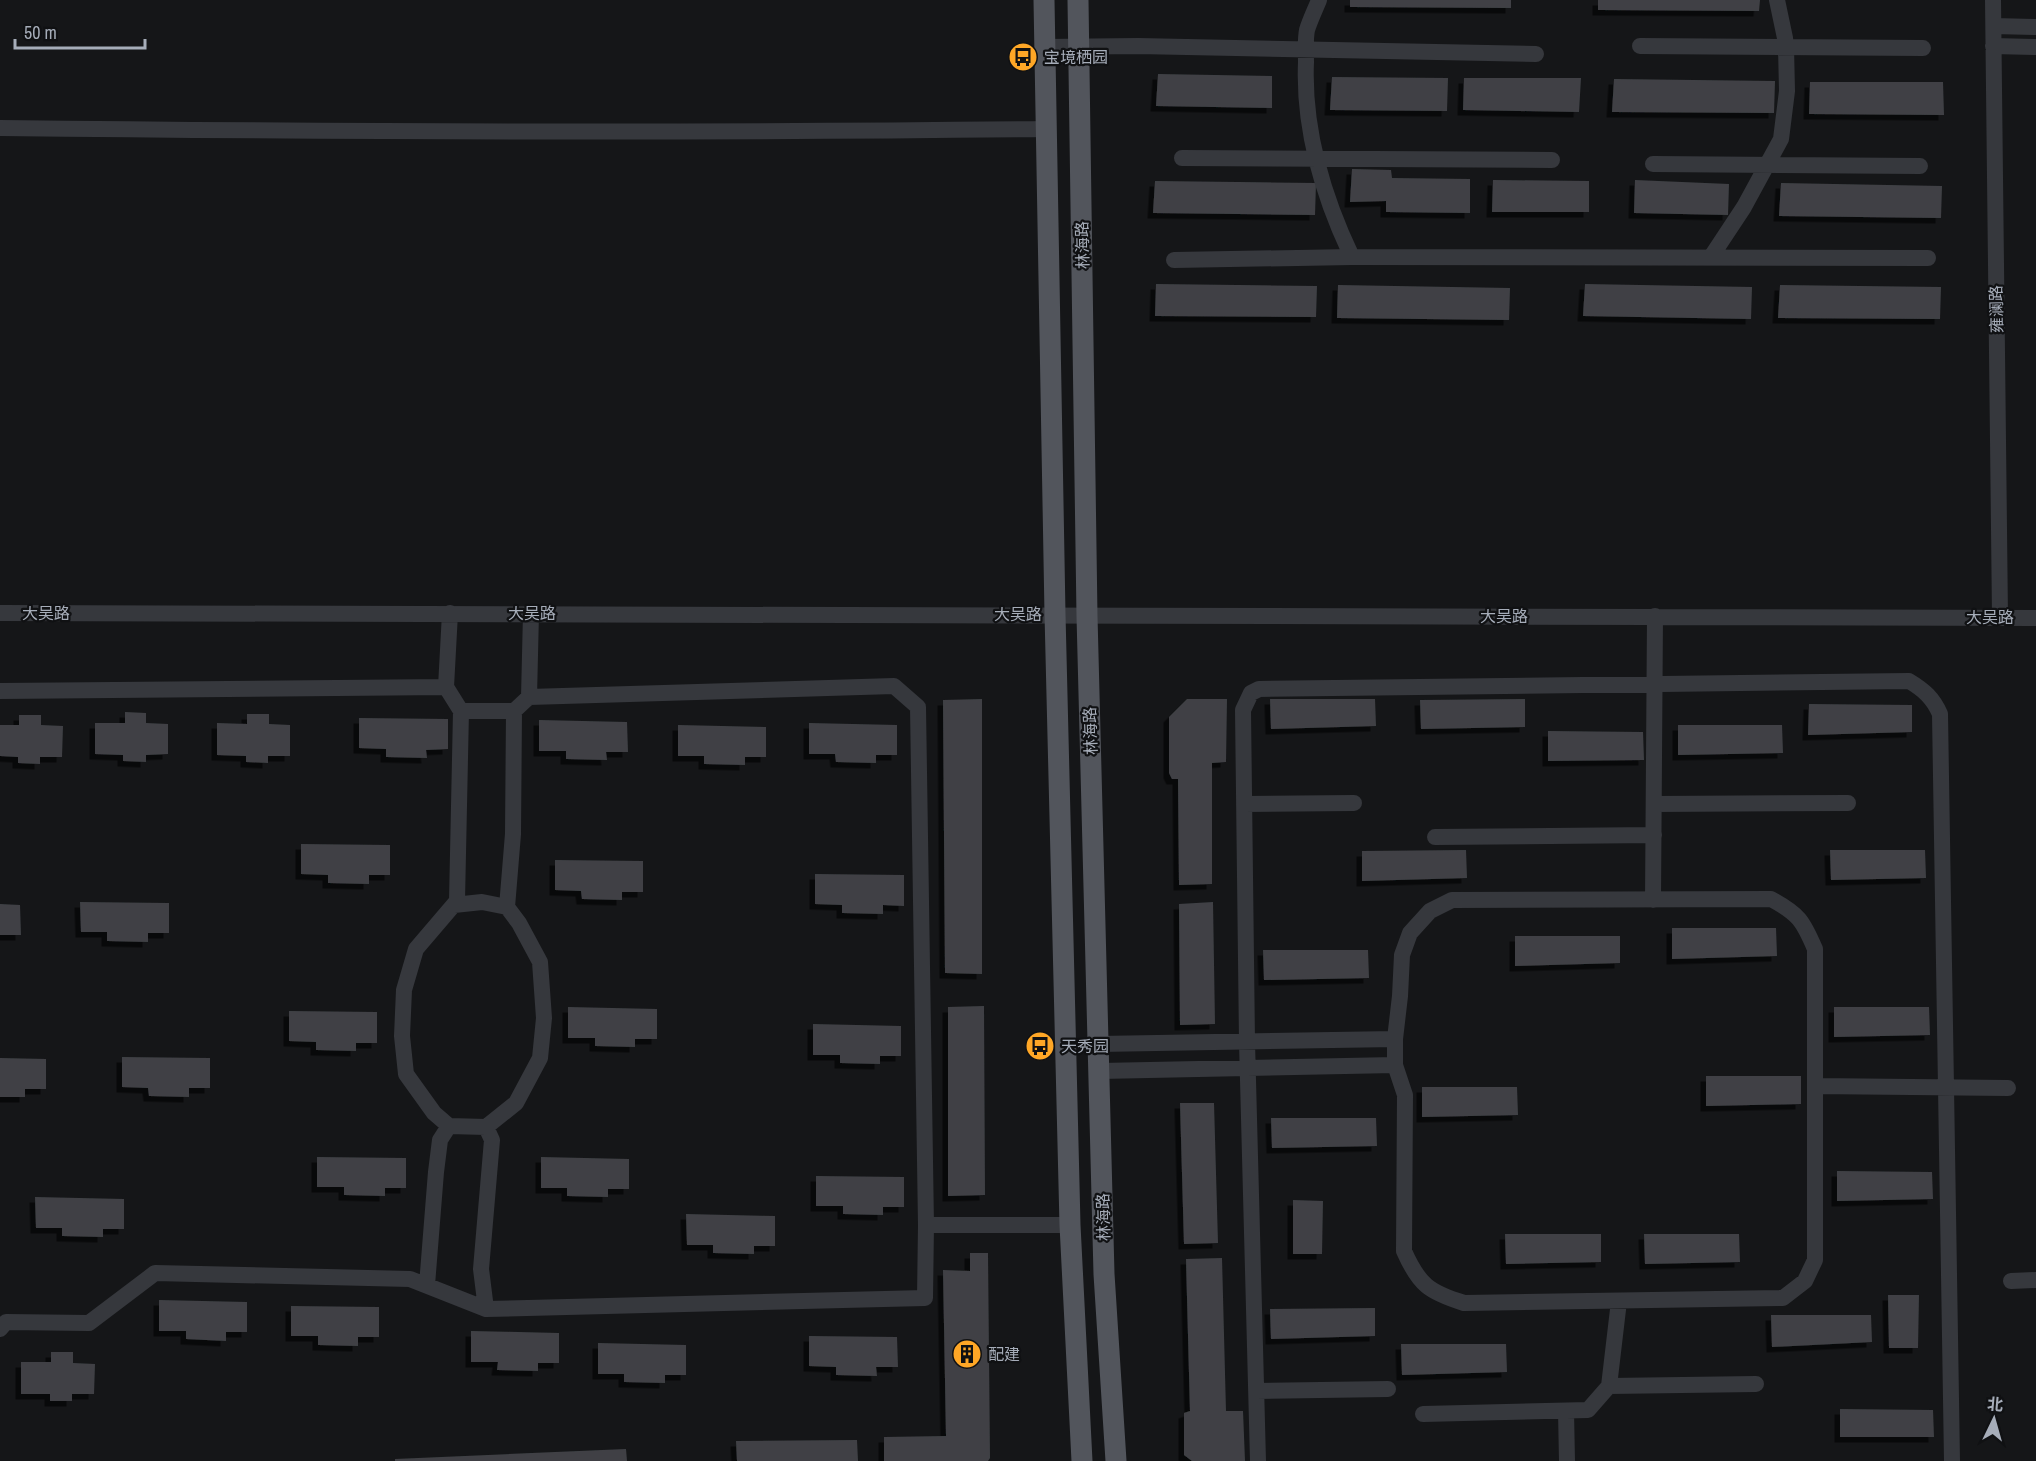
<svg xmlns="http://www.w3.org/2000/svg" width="2036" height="1461" font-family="'Archivo Narrow','Noto Sans SC',sans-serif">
  <defs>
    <filter id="shadow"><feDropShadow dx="-5.5" dy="5.5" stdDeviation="0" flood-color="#0009"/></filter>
  </defs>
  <rect width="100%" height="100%" fill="#151618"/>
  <path fill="#3f4145" filter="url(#shadow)" d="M1350,0H1511V8L1350,7Z
    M1598,0H1760L1759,11L1598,10Z
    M1158,74L1272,76V108L1156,106Z
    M1332,77L1448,78L1447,111L1330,110Z
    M1464,78H1581L1579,112L1463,110Z
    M1614,79L1775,81L1774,113L1612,112Z
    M1810,82H1943L1944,115L1809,114Z
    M1352,169L1391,170L1392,178L1470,179V213L1386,212V201L1350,202Z
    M1493,180L1589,181V212H1492Z
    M1635,180L1729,184L1728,215L1634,213Z
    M1155,181L1316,183L1315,215L1153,213Z
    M1781,183L1942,186L1941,218L1779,216Z
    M1156,284L1317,286L1316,317L1155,316Z
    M1585,284L1752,287L1751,319L1583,316Z
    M1338,285L1510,288L1509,320L1337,318Z
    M1780,285L1941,287L1940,319L1778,318Z
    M982,699V974L945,973L943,700Z
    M1187,699H1227L1226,762L1212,763V884L1179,885L1178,779H1172L1169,773V717Z
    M1270,699H1375L1376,726L1271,729Z
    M1525,699V727L1421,729L1420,700Z
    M1809,704L1912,705V732L1808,735Z
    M125,712L146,713V723L168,724V754L146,755V762L123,761V755L95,754V723H125Z
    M247,714H269V724L290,725V756H268V763L246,762V756L217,755V723L247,724Z
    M19,715H41V725L63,726L62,757H40V764L18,763V757L0,756V725H19Z
    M359,718L448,719V749L426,750L427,758L386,757V749L359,748Z
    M539,720L627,722L628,752H606L607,760L566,759V751H539Z
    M809,723L897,725V755H876V763L836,762L835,754H809Z
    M678,725L766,727V757H745V765L704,764V756H678Z
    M1678,725H1782L1783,753L1678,755Z
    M1548,731L1643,732L1644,760L1548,761Z
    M301,844L390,845V875H369V884L328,883V875L301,874Z
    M1466,850L1467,878L1362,881V851Z
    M1830,850H1925L1926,878L1831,880Z
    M555,860L643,861V892H622V900L582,899L581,891L555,890Z
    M815,874L904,875V906L883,905V914L842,913V905L815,904Z
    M80,902L169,903V933H148V942L107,941V932H81Z
    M1213,902L1215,1024L1180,1025L1179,904Z
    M0,904L20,905L21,935H0Z
    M1672,928H1776L1777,956L1672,959Z
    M1515,936H1620V963L1515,966Z
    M1263,950H1368L1369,978L1264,980Z
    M984,1006L985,1195L948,1196V1007Z
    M568,1007L657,1009V1039H635V1047L595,1046V1038H568Z
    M1834,1007H1929L1930,1035L1834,1037Z
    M289,1011L377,1012V1043H356V1051L316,1050V1042L289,1041Z
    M813,1024L901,1026V1056H880V1064L840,1063V1055H813Z
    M122,1057L210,1058V1088H189V1097L149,1096L148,1088L122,1087Z
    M0,1058L46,1059V1089H25V1097H0Z
    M1706,1076H1801V1104L1706,1106Z
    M1422,1087H1517L1518,1115L1422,1117Z
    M1180,1103H1214L1218,1243L1184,1244Z
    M1271,1118H1376L1377,1146L1272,1148Z
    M317,1157L406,1158V1188H385V1196L344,1195V1187H317Z
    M541,1157L629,1159V1189H608V1197L567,1196V1188H541Z
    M1837,1171L1932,1172L1933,1199L1837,1201Z
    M816,1176L904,1177V1207H883V1215L843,1214V1206H816Z
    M35,1197L124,1199V1229H103V1237L62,1236V1228H36Z
    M1293,1200L1323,1201L1322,1254H1293Z
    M686,1214L775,1216V1246H754V1254L713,1253V1245H687Z
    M1505,1234H1601V1262L1506,1264Z
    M1644,1234H1739L1740,1262L1645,1264Z
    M970,1253H988L990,1458L988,1461H884V1437L946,1436L943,1270L970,1271Z
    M1222,1258L1226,1411H1243L1245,1461H1192L1184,1455V1413L1190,1411L1186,1259Z
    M1888,1295H1919L1918,1348H1889Z
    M159,1300L247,1302V1332H226V1341L186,1339V1331H159Z
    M291,1306L379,1307V1337H358V1346L318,1345V1336H291Z
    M1375,1308V1336L1271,1339L1270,1309Z
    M1771,1315H1871L1872,1342L1772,1347Z
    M471,1331L559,1333V1363H538V1371L497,1370L498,1362H471Z
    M809,1336L897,1337L898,1367H876L877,1376L836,1375V1367L809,1366Z
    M598,1343L686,1345V1375H665V1383L624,1382V1374H598Z
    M1401,1344H1506L1507,1372L1402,1375Z
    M51,1352H73V1363L95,1364L94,1394H72V1401H50V1394H21V1362H51Z
    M1840,1409L1933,1410L1934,1437H1840Z
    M857,1440L858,1461H737L736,1441Z
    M626,1449L627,1461H395V1459Z"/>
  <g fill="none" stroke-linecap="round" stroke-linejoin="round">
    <path stroke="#36383d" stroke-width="16" d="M1319,0C1315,10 1310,20 1307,30C1305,40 1306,52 1306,62C1303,131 1323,196 1352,257
      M1993,0L2000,617
      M1994,26L2036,27
      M1640,46L1923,48
      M1993,46L2036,47
      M1045,47L1138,46L1536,54
      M0,128C349,132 698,133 1046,129
      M1182,158L1552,160
      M1653,164L1920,166
      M1711,257L1744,207L1781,139L1787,91L1786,47L1785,38L1777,0
      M1174,260L1352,257L1928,258
      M0,613L2036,618
      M531,613L529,697L894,686L918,707L926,1225
      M446,687L461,711L457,901L416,949L404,990L402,1036L406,1074L434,1113L449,1126L486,1127L516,1103L540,1058L544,1018L540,962L519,923L507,907L513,834L514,711L529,697
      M0,691L446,687L450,613
      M461,711H514
      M1244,804L1354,803
      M1654,804L1848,803
      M1435,837L1654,835
      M1771,899C1799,914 1803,921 1815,949V1260L1805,1281L1783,1298L1464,1303C1429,1292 1419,1285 1404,1251L1405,1095L1395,1065V1039L1400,996L1402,955L1410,933L1430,911L1452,900Z
      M1653,900L1655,616
      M454,905L482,902L507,907
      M1099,1044L1395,1039
      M1100,1071L1395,1065
      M1815,1086L2008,1088
      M486,1127L492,1140L481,1269L486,1309
      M2011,1281L2036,1280
      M427,1285L436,1172L440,1140L449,1126
      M0,1329L6,1322L89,1323L155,1273L410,1279L486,1309L925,1298L926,1225H1070
      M1609,1386L1756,1384
      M1257,1391L1388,1389
      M1566,1411L1567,1461
      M1423,1414L1588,1410L1609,1386L1619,1301
      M1258,1461L1247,1042L1243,710L1251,693L1259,689L1909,681C1924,690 1933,698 1940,714L1952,1461"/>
    <path stroke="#52555c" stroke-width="21" d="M1044,0L1055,614L1070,1225L1082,1461
      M1078,0L1087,616L1104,1274L1116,1461"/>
  </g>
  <defs>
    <g id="bus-disc" transform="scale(1.5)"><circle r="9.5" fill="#ffa726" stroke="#101113"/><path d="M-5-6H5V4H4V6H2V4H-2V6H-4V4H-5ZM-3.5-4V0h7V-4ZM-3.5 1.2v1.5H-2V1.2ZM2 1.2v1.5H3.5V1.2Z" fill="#111"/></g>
    <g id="building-disc" transform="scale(1.5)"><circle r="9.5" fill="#ffa726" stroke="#101113"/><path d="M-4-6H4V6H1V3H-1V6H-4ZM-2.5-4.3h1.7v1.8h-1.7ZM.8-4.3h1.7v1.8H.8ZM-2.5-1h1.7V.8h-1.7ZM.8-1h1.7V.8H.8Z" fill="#111"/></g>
  </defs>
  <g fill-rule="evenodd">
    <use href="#bus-disc" x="1023" y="57"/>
    <use href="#bus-disc" x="1040" y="1046"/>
    <use href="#building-disc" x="967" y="1354"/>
  </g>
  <g text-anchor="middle" stroke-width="4.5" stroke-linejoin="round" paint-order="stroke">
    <g font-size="16" fill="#a6adb9" stroke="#101113" text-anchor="start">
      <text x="1044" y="63">宝境栖园</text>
      <text x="1061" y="1052">天秀园</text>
      <text x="988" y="1360">配建</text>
    </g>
    <g font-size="16" fill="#a6adb9" stroke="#101113">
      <text transform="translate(1082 245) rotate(-91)" y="6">林海路</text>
      <text transform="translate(1996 309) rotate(-91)" y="6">雍澜路</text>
      <text x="46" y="619">大吴路</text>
      <text x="532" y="619">大吴路</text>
      <text x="1018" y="620">大吴路</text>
      <text x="1504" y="622">大吴路</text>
      <text x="1990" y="623">大吴路</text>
      <text transform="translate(1090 731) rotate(-92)" y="6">林海路</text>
      <text transform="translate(1103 1217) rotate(-91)" y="6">林海路</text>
    </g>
  </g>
  <g transform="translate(1994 1419) rotate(5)" stroke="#101113" stroke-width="4.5" paint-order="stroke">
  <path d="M0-4.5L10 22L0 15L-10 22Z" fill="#a6adb9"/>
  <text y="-9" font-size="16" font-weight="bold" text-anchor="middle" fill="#a6adb9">北</text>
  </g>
  <path d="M15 39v9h130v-9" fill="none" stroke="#a6adb9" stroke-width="3"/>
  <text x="24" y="39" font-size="18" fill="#a6adb9" stroke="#101113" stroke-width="4.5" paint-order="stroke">50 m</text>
</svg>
